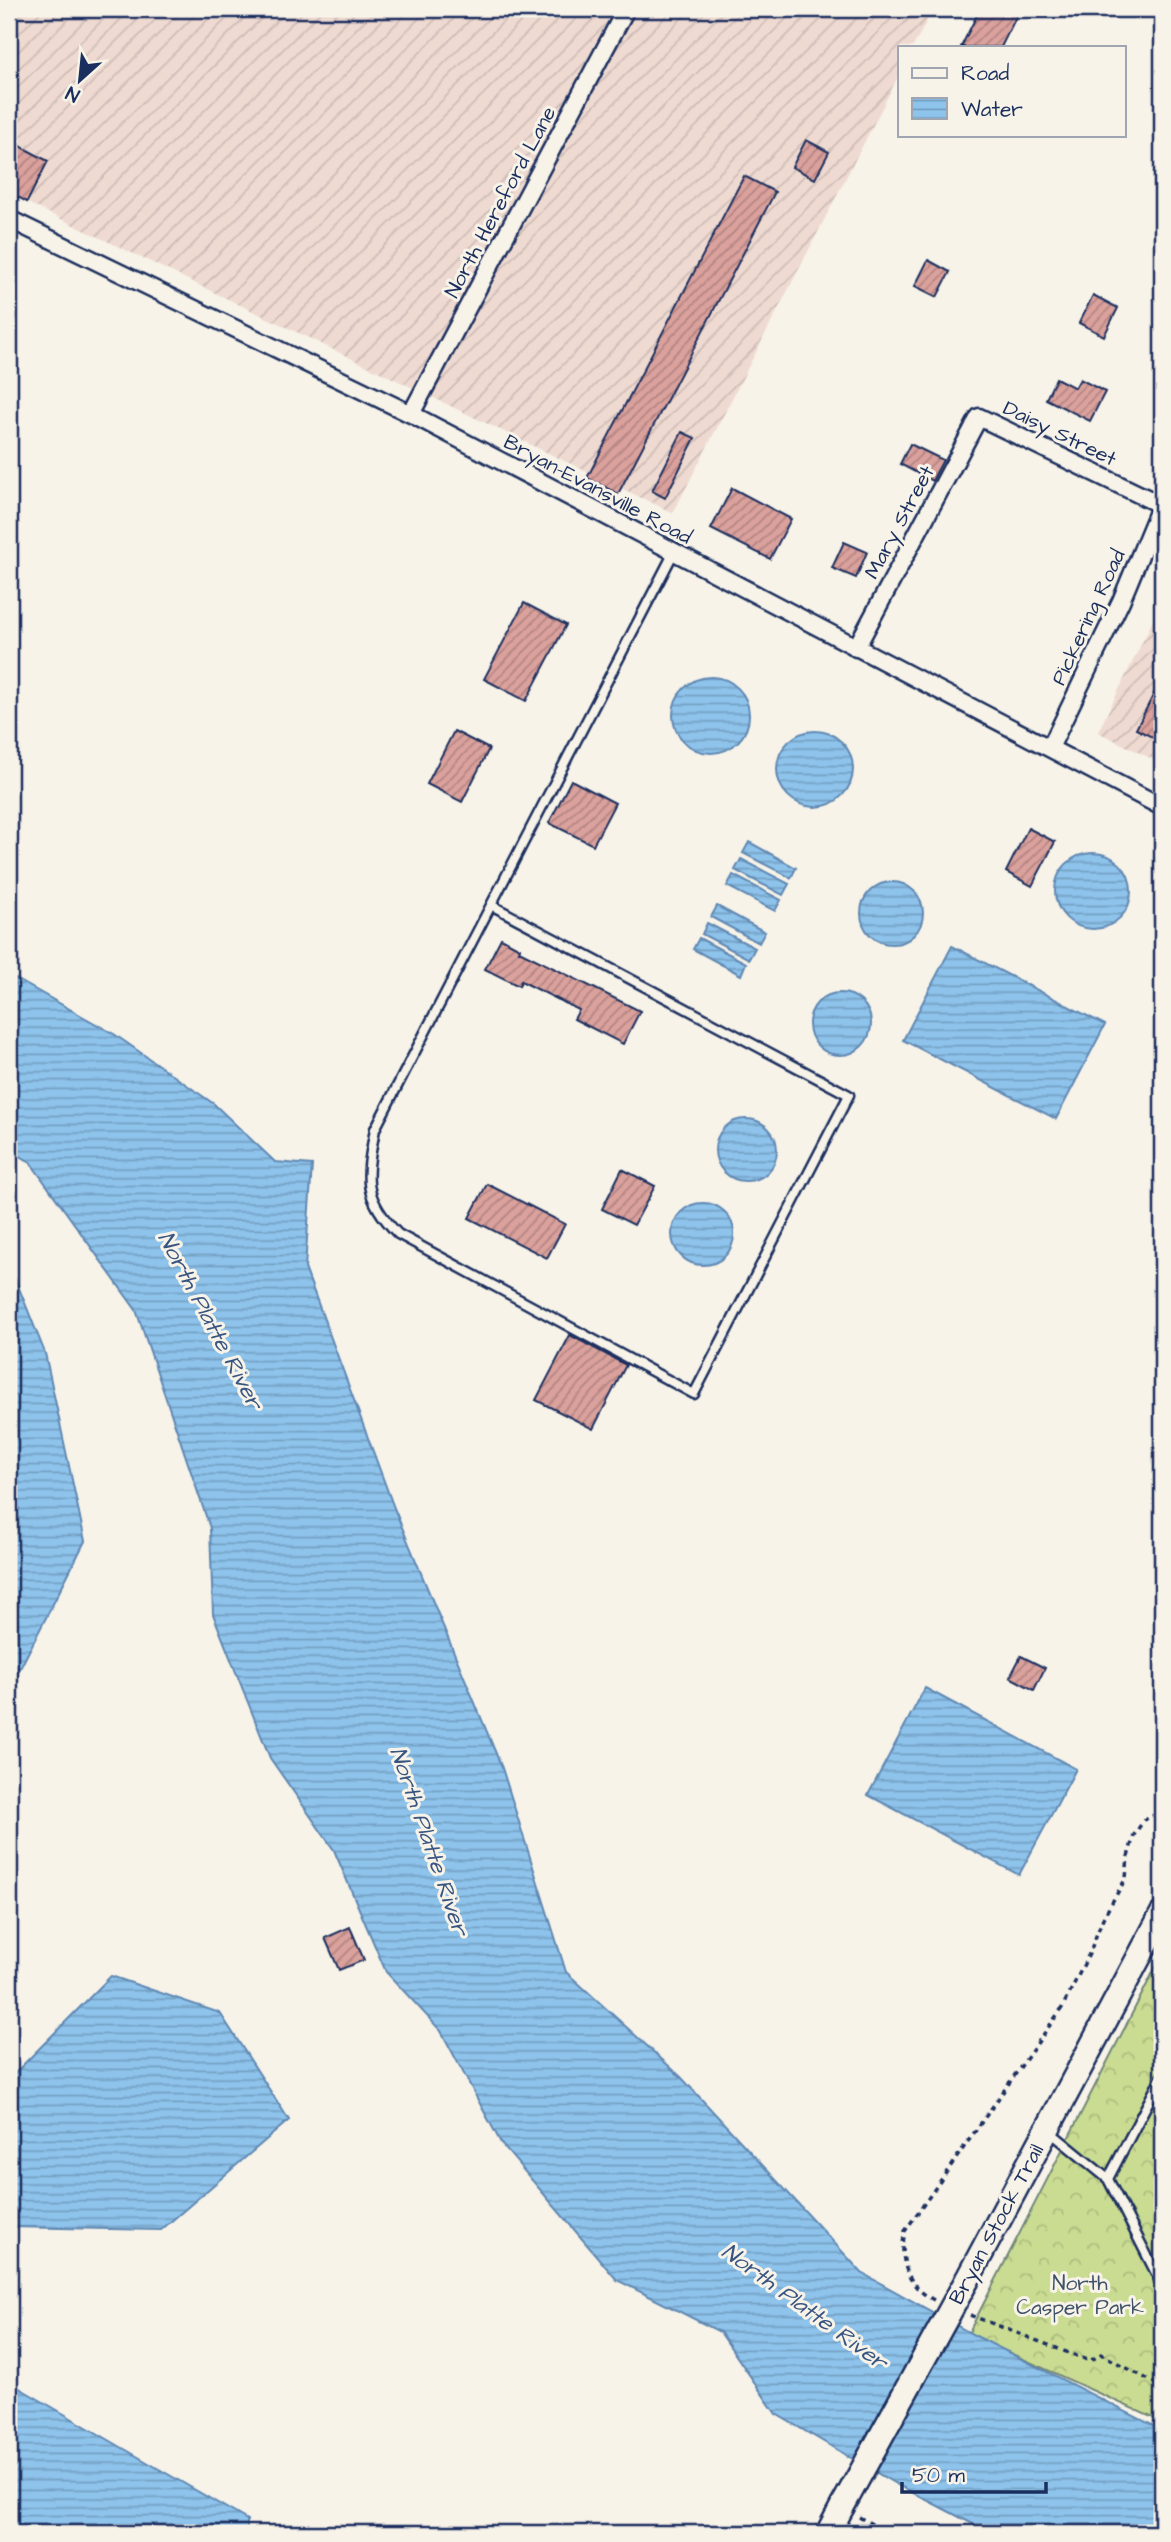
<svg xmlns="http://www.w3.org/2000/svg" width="1171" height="2542" font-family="'Architects Daughter',sans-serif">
  <defs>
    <pattern id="industrial-furrows" width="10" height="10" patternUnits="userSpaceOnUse" patternTransform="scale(1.75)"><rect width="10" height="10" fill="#efdad1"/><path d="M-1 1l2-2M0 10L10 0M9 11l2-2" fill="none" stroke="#ccbbb6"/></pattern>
    <pattern id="forest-crowns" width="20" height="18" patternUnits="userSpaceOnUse" patternTransform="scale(1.75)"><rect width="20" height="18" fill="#cadc91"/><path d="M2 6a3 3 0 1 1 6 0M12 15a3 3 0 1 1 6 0" fill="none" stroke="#adbd7f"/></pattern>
    <pattern id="water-rules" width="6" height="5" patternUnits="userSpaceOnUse" patternTransform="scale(1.75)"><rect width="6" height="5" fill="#8ec3eb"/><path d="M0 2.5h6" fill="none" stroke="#739fc2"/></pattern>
    <pattern id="building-hatch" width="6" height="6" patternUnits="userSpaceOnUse" patternTransform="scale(1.75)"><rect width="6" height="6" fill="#dba19c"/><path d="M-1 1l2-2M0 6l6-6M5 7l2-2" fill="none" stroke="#b18482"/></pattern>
  </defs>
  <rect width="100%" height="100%" fill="#f7f3e8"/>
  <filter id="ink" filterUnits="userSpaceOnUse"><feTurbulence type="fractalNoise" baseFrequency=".0143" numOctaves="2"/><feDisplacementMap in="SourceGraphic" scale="14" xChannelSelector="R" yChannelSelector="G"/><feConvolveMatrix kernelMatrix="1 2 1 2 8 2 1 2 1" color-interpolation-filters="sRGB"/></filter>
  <g filter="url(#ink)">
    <path fill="url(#industrial-furrows)" d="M9,9H933L913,47H900V73L673,513L9,194Z
      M1162,602V764L1098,732Z"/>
    <path fill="url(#forest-crowns)" stroke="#728678" stroke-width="2" d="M1162,1955V2422L968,2334Z"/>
    <path fill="url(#water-rules)" stroke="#6088b3" stroke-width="2" d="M673 715a38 38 0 1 1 76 0a38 38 0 1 1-76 0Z
      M777 769a38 38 0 1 1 76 0a38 38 0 1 1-76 0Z
      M749,842L796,868L791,878L743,853Z
      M1055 891a38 38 0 1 1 76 0a38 38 0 1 1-76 0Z
      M741,859L789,884L783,895L735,870Z
      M733,875L781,900L775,911L727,886Z
      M861 913a31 31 0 1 1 62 0a31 31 0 1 1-62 0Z
      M717,906L765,932L759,943L711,917Z
      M707,923L755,948L749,959L702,934Z
      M699,938L746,963L741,975L693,949Z
      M952,946L1105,1025L1056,1119L903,1040Z
      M9,975L114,1034L214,1104L275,1162L312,1165L305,1268L394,1508L502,1768L566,1972L681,2077L862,2273L974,2335L1162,2430V2533H990L896,2484L776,2414L720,2332L617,2280L502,2145L441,2031L386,1972L334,1850L270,1758L213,1614L210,1528L136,1310L30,1162L9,1149Z
      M809 1024a31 31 0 1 1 62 0a31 31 0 1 1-62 0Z
      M715 1150a31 31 0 1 1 62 0a31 31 0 1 1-62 0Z
      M672 1234a31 31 0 1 1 62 0a31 31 0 1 1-62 0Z
      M9,1263L45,1353L85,1541L9,1690Z
      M925,1688L1076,1769L1019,1875L868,1795Z
      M111,1976L220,2013L289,2120L161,2230L9,2227V2079Z
      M9,2382L247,2520V2533H9Z"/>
    <path fill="url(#building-hatch)" stroke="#1b2f5e" stroke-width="2" d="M980,9H1020L1001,47H961Z
      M9,140L48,161L27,202L9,192Z
      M806,140L829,152L815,179L792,167Z
      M744,176L775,192L618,494L587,478Z
      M928,260L950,272L937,297L915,286Z
      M1093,295L1118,308L1104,336L1079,323Z
      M1056,378L1075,388L1080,379L1105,392L1090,421L1046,399Z
      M682,432L695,438L665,498L652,491Z
      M910,444L943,460L932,481L900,464Z
      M732,488L791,519L770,559L711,529Z
      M844,542L867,552L856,578L832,568Z
      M524,603L566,625L526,701L484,679Z
      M1162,678V742L1136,729Z
      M454,731L489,749L462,802L427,784Z
      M571,780L615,803L593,845L549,823Z
      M1028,828L1055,842L1032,886L1006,872Z
      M501,938L520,948L519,951L640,1011L623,1044L574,1019L579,1010L521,981L519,986L485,969Z
      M622,1169L655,1186L634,1225L602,1209Z
      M487,1184L565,1224L547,1258L469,1218Z
      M570,1335L626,1365L593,1429L536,1400Z
      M1021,1656L1045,1668L1034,1690L1010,1677Z
      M350,1927L364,1960L339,1970L325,1938Z"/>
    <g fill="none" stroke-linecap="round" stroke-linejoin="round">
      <g stroke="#1b2f5e" stroke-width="13">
        <path id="lane" d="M491,905L849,1095L694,1394L398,1234C361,1196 366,1178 375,1129L674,552
          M1048,2130L1108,2179L1162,2285
          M1108,2179L1162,2076"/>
      </g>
      <g stroke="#1b2f5e" stroke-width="21">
        <path id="street" d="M9,219L411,414L1162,807
          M411,414L626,9
          M856,648L979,417L1161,505
          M1050,748L1121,601L1162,502"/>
      </g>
      <g stroke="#1b2f5e" stroke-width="28">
        <path id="secondary" d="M967,2280L1162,1914
          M828,2533L842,2507"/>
      </g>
      <path stroke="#1b2f5e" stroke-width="3.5" stroke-dasharray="5 5" stroke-linecap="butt" d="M934,2300C906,2286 899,2259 905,2231L1062,2008L1089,1954L1103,1918L1126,1878L1128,1857L1134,1835L1144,1820L1162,1811
        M970,2315L1090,2361L1101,2354L1162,2387
        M859,2517L888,2533"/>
      <use href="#lane" stroke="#f7f3e8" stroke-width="8"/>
      <use href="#street" stroke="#f7f3e8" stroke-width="16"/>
      <use href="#secondary" stroke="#f7f3e8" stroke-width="23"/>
      <g stroke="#1b2f5e" stroke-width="28" stroke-linecap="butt">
        <path id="secondary-bridge" d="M842,2507L967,2280"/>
      </g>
      <use href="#secondary-bridge" stroke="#f7f3e8" stroke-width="23"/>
    </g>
  </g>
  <g text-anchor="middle" stroke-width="6" stroke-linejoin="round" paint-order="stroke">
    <g font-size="21" fill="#1b2f5e" stroke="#f7f3e8">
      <text transform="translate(500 202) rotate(-62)" y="7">North Hereford Lane</text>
      <text transform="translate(1060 433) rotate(26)" y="7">Daisy Street</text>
      <text transform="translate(598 489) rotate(28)" y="7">Bryan-Evansville Road</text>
      <text transform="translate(899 522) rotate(-62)" y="7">Mary Street</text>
      <text transform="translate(1088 617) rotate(-65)" y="7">Pickering Road</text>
      <text transform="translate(996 2224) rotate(-62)" y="7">Bryan Stock Trail</text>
    </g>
    <g font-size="21" fill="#3e5268" stroke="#f7f3e8">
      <text x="1080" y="2290">North<tspan x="1080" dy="24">Casper Park</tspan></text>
    </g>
    <g font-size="23" font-style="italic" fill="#385481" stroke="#f7f3e8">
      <text transform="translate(211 1320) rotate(62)" y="8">North Platte River</text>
      <text transform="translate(430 1841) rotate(71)" y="8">North Platte River</text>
      <text transform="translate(805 2306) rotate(36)" y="8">North Platte River</text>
    </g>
  </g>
  <rect width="1171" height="2542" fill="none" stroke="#f7f3e8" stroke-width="35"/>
  <rect x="18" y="18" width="1136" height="2507" fill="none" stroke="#1b2f5e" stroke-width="2.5" filter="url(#ink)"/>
  <rect x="898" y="46" width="228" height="91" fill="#f7f3e8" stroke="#9fa5b1" stroke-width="2"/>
  <rect x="912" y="68" width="35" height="10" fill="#f7f3e8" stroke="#9fa5b1" stroke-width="2"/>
  <text x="961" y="80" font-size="21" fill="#1b2f5e">Road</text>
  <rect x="912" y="98" width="35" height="21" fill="url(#water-rules)" stroke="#9fa5b1" stroke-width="2"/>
  <text x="961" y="116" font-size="21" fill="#1b2f5e">Water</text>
  <g transform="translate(80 80) rotate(207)" stroke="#f7f3e8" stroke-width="5" paint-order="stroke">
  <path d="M0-5L12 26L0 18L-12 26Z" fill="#1b2f5e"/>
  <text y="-10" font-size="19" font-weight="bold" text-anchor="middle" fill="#1b2f5e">N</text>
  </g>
  <path d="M902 2482v10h144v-10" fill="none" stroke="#1b2f5e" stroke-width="3.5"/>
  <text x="912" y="2482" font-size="21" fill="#1b2f5e" stroke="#f7f3e8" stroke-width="5" paint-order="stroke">50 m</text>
</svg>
